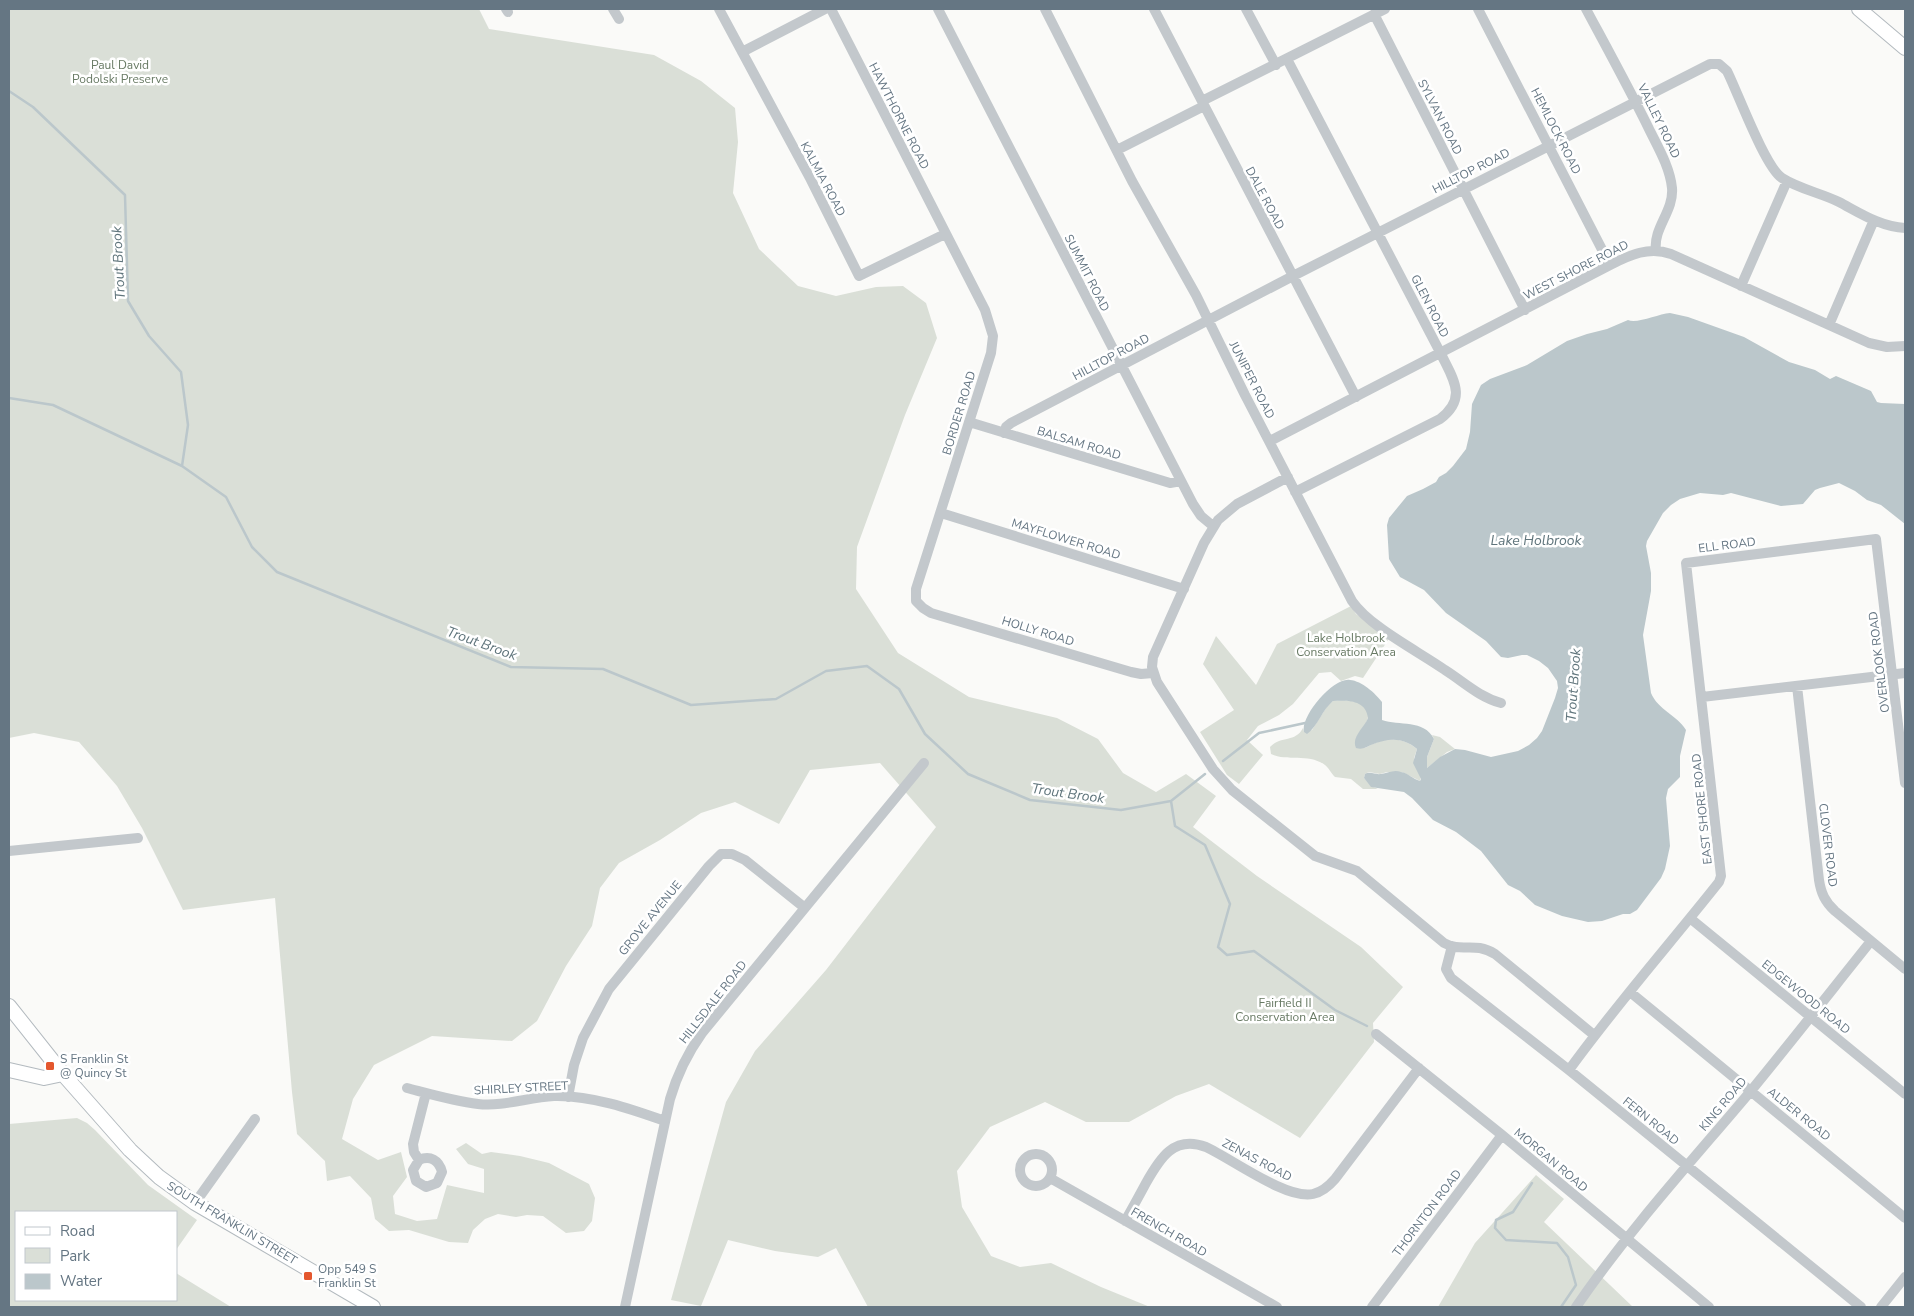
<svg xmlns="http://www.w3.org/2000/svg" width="1914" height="1316" font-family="'Nunito Sans',sans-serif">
  <rect width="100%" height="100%" fill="#fafaf8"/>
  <path fill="#dadfd7" d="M9,9H479L489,29L654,55L701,81L735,108L738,142L733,193L759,249L798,286L836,296L876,287L903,286L926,303L937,338L905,415L857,547L856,589L898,653L969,697L1057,718L1098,739L1123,773L1156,792L1186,774L1216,796L1193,827L1257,876L1361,947L1403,987L1373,1023L1374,1042L1300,1138L1209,1084L1176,1096L1129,1122H1086L1045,1102L990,1127L957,1171L962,1207L991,1256L1020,1267L1051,1263L1101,1287L1150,1307H868L836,1248L818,1257L775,1251L728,1240L701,1306L671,1300L726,1102L755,1051L826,970L936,827L880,763L810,770L779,824L735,802L701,813L660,840L619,863L600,888L592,926L566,966L537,1021L512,1041L432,1036L374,1065L353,1099L342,1139L378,1160L401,1152L407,1177L393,1196L395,1214L417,1221L437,1219L447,1185L484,1193V1169L468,1164L456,1149L466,1143L482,1154L491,1152L520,1156L549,1163L589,1184L595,1198L592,1221L584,1231L566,1233L543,1216L527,1215L516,1217L498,1214L485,1219L473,1230L468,1243L449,1242L409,1230L389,1231L375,1219L371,1198L350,1176L327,1181L325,1161L297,1134L292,1092L275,898L183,910L142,828L117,786L79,742L34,733L9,738Z
    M1351,606L1356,614L1390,637L1363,678L1355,676L1341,681L1331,672L1319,673L1293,704L1279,715L1258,726L1247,740L1263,755L1239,784L1227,775L1200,732L1234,710L1203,664L1216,636L1256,685L1277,644Z
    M1342,700L1359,702C1377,715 1364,725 1356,738L1365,748C1382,738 1401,735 1417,749L1414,758L1421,777L1420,781L1402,772H1387L1380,774L1369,772L1365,774L1364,778L1371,786L1378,789H1363L1351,779L1335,777C1331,773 1328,767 1325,765C1309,753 1288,762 1271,754L1270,747C1282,735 1295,743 1303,728L1304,732L1312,730L1328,705L1333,701Z
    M1432,735L1440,737L1455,749L1447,752L1427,768V757L1434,739Z
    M77,1118L87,1123L95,1130L148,1185L197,1220L176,1250V1212H16V1300H176V1273L231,1307H9V1124Z
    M1536,1175L1564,1199L1544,1222L1633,1307H1438L1475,1243Z"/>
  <path fill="#bbc7cb" d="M1670,313L1688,317L1744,337L1789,362L1815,370L1830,379L1836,376L1871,391L1877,402L1881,403L1905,404V524L1881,505L1867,500L1855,491L1839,483L1820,488L1815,490L1803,504L1781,506L1731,493L1723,495L1700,493L1680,499L1671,505L1663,513L1647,541L1646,546L1651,573V591L1643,635L1651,693C1658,710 1677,715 1686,730L1680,756V777L1668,789L1666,798L1670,846L1665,869L1661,878L1637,910L1630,914H1623L1602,921L1588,922L1562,916L1535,905L1520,891L1508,885L1481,851L1456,832L1433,820L1412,798L1404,792L1371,787L1364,778L1365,774C1371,771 1375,775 1381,774C1388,773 1394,769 1401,772C1408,773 1413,779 1420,781L1421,779L1413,763L1417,749C1403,737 1388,738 1371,745C1366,747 1363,750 1356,748C1351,737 1364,728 1368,718C1366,700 1348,700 1333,701C1322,710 1318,726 1307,734L1304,732C1300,717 1333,677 1350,680C1362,681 1375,693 1382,702V720C1399,726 1424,719 1434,739L1427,757V768L1440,757L1455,749L1465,750L1491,757L1518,751L1529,745L1537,738L1542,731L1555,698L1558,688L1557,681L1548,668L1539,661L1527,655H1522L1508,658L1501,657L1486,641L1446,613L1424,590L1400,577L1389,559L1387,525L1389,518L1407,496L1423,489L1436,482L1439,477L1446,473L1453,466L1466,449L1470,432L1472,404L1481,385L1490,379L1527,365L1567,341L1587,334L1607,329L1628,320C1637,324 1658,314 1670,313Z"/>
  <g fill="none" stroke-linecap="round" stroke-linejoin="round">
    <path stroke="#bbc7cb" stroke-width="2.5" d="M9,91L33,107L125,195L128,301L149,336L181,372L188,425L182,466L226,497L252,547L277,572L511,667L603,669L691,705L776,699L826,671L867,666L899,689L925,734L968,774L1030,800L1121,810L1171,801L1205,774
      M9,398L53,405L182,466
      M1223,761L1259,733L1305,723
      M1171,801L1175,826L1205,845L1230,904L1218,947L1227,955L1254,951L1335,1010L1367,1026
      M1532,1183L1513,1212L1496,1220L1495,1228L1506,1240L1557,1243L1568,1257L1576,1285L1561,1307"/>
    <g stroke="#b3babf" stroke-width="16">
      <path id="secondary" d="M1859,9L1905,48
        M9,1006L63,1074L130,1150L159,1177L195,1203L373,1307
        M9,1070L44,1078L63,1074"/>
    </g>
    <path stroke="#c3c8cc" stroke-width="10" d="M506,9L508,12
      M613,9L619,19
      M719,9L811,180L859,276L945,234
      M831,9L985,310L993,336L991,353L916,589V601L923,608L931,613L1131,672L1141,674L1153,673
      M938,9L1193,504L1201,516L1213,526
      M1045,9L1132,181L1196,295L1245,395L1352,601C1370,627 1418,651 1445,670C1464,682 1479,697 1501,703
      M1154,9L1356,397
      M1246,9L1276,65
      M1478,9L1610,265
      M1586,9C1608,50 1630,90 1650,131C1659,149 1670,168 1672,188C1674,211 1653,228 1656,250
      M1374,14L1525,310
      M742,52L825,9
      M1287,59L1441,354C1453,379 1468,398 1440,419L1295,492
      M1202,101L1385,9
      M1117,150L1204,106
      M1741,286L1787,181
      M1829,325L1874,220
      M969,422L1170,483L1181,481
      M1004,433L1006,427L1011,423L1293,276L1710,64H1719L1727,71C1738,93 1765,167 1782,178C1799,189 1821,193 1839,202C1860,213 1881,227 1905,228
      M1270,441L1610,265C1630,255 1649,246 1671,254L1869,343L1887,347L1905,346
      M1288,477L1237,504L1218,520L1204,543L1153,657L1152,667L1157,682L1213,769L1232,790L1315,856L1357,871L1444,943C1462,953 1474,941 1495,954L1594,1035
      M941,513L1184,589
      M1797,686L1819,880C1821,893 1825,902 1835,911L1905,969
      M1702,697L1905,673
      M9,851L138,838
      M1691,919L1905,1094
      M1452,946L1446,969L1451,978L1569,1070L1861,1307
      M1630,992L1905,1218
      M1376,1034L1502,1135L1709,1307
      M1569,1070C1616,1005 1669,945 1719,882L1721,876L1686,563L1876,539L1905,783
      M407,1088C430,1094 454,1101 478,1104C503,1107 529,1097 554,1096C591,1095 631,1109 665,1121
      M568,1097L574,1065L583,1038L609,989L709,866L721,854H732L745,860L805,908
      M1020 1170a16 16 0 1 1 32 0a16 16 0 1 1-32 0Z
      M419,1160L413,1170L416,1181L426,1187L437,1183L442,1172C439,1160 430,1155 419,1160L414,1152L413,1144L426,1093
      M1050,1178L1277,1307
      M195,1203L255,1119
      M1125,1221C1132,1209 1139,1196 1146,1183C1160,1158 1174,1135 1206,1147C1232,1159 1287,1200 1313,1194C1322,1192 1329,1186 1335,1179L1419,1068
      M625,1307L670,1099C677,1075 687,1054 702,1033L924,763
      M1372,1307L1502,1135
      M1576,1307C1628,1231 1691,1162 1750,1092C1791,1042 1831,991 1871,941
      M1881,1307L1905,1277"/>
    <use href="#secondary" stroke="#fff" stroke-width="14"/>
  </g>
  <g fill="#e4572e" stroke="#fff" stroke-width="2">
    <rect x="45" y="1061" width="10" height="10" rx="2.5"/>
    <rect x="303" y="1271" width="10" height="10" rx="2.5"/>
  </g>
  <g text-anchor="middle" stroke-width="5" stroke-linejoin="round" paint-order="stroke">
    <g font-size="12" fill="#687a64" stroke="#fff">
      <text x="120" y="69">Paul David<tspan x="120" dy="14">Podolski Preserve</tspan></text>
      <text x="1346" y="642">Lake Holbrook<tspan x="1346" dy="14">Conservation Area</tspan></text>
      <text x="1285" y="1007">Fairfield II<tspan x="1285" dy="14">Conservation Area</tspan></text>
    </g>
    <g font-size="12" fill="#657683" stroke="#fff">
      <text transform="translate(899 116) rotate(63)" y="4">HAWTHORNE ROAD</text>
      <text transform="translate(1440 117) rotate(63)" y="4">SYLVAN ROAD</text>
      <text transform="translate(1659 121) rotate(64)" y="4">VALLEY ROAD</text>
      <text transform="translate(1556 131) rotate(63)" y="4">HEMLOCK ROAD</text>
      <text transform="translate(1471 171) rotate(-27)" y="4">HILLTOP ROAD</text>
      <text transform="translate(823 179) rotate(62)" y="4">KALMIA ROAD</text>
      <text transform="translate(1265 198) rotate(62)" y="4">DALE ROAD</text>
      <text transform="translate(1576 270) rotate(-27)" y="4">WEST SHORE ROAD</text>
      <text transform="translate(1087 273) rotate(63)" y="4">SUMMIT ROAD</text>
      <text transform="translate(1430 306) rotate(63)" y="4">GLEN ROAD</text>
      <text transform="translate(1111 357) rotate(-28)" y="4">HILLTOP ROAD</text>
      <text transform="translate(1252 380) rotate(63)" y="4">JUNIPER ROAD</text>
      <text transform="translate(959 413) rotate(-73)" y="4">BORDER ROAD</text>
      <text transform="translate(1079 443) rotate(17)" y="4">BALSAM ROAD</text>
      <text transform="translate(1066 539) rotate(17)" y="4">MAYFLOWER ROAD</text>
      <text transform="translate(1727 545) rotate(-7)" y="4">ELL ROAD</text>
      <text transform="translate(1038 631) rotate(17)" y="4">HOLLY ROAD</text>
      <text transform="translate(1879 662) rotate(-97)" y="4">OVERLOOK ROAD</text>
      <text transform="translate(1702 809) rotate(-96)" y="4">EAST SHORE ROAD</text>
      <text transform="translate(1828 845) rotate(83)" y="4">CLOVER ROAD</text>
      <text transform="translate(650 918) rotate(-51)" y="4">GROVE AVENUE</text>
      <text transform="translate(1806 997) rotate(39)" y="4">EDGEWOOD ROAD</text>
      <text transform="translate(713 1002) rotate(-52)" y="4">HILLSDALE ROAD</text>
      <text transform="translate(521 1088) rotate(-3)" y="4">SHIRLEY STREET</text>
      <text transform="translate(1723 1104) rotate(-50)" y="4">KING ROAD</text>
      <text transform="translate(1799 1114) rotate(39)" y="4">ALDER ROAD</text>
      <text transform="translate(1651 1121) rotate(39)" y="4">FERN ROAD</text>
      <text transform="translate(1257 1160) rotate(28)" y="4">ZENAS ROAD</text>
      <text transform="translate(1551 1160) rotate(40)" y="4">MORGAN ROAD</text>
      <text transform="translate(1427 1213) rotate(-53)" y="4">THORNTON ROAD</text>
      <text transform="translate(232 1223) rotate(31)" y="4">SOUTH FRANKLIN STREET</text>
      <text transform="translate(1169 1232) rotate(30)" y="4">FRENCH ROAD</text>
    </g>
    <g font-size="12" fill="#657683" stroke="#fff" text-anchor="start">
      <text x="60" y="1063">S Franklin St<tspan x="60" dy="14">@ Quincy St</tspan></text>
      <text x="318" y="1273">Opp 549 S<tspan x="318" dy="14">Franklin St</tspan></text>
    </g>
    <g font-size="14" font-style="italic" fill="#60757c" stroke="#fff">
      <text transform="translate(118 263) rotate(-93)" y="5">Trout Brook</text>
      <text x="1536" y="545">Lake Holbrook</text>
      <text transform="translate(482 643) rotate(20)" y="5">Trout Brook</text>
      <text transform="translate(1573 685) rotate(-86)" y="5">Trout Brook</text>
      <text transform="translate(1068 793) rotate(8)" y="5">Trout Brook</text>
    </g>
  </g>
  <rect width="1914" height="1316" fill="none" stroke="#657683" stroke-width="20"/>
  <rect x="15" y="1211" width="162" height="90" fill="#ffffff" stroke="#c1c8cd"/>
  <rect x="25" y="1227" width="25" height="8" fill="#ffffff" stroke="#c1c8cd"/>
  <text x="60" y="1236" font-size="15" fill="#657683">Road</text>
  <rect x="25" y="1248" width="25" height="15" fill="#dadfd7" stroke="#c1c8cd"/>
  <text x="60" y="1261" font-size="15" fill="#657683">Park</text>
  <rect x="25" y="1274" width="25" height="15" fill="#bbc7cb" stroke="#c1c8cd"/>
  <text x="60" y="1286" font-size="15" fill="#657683">Water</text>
</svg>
